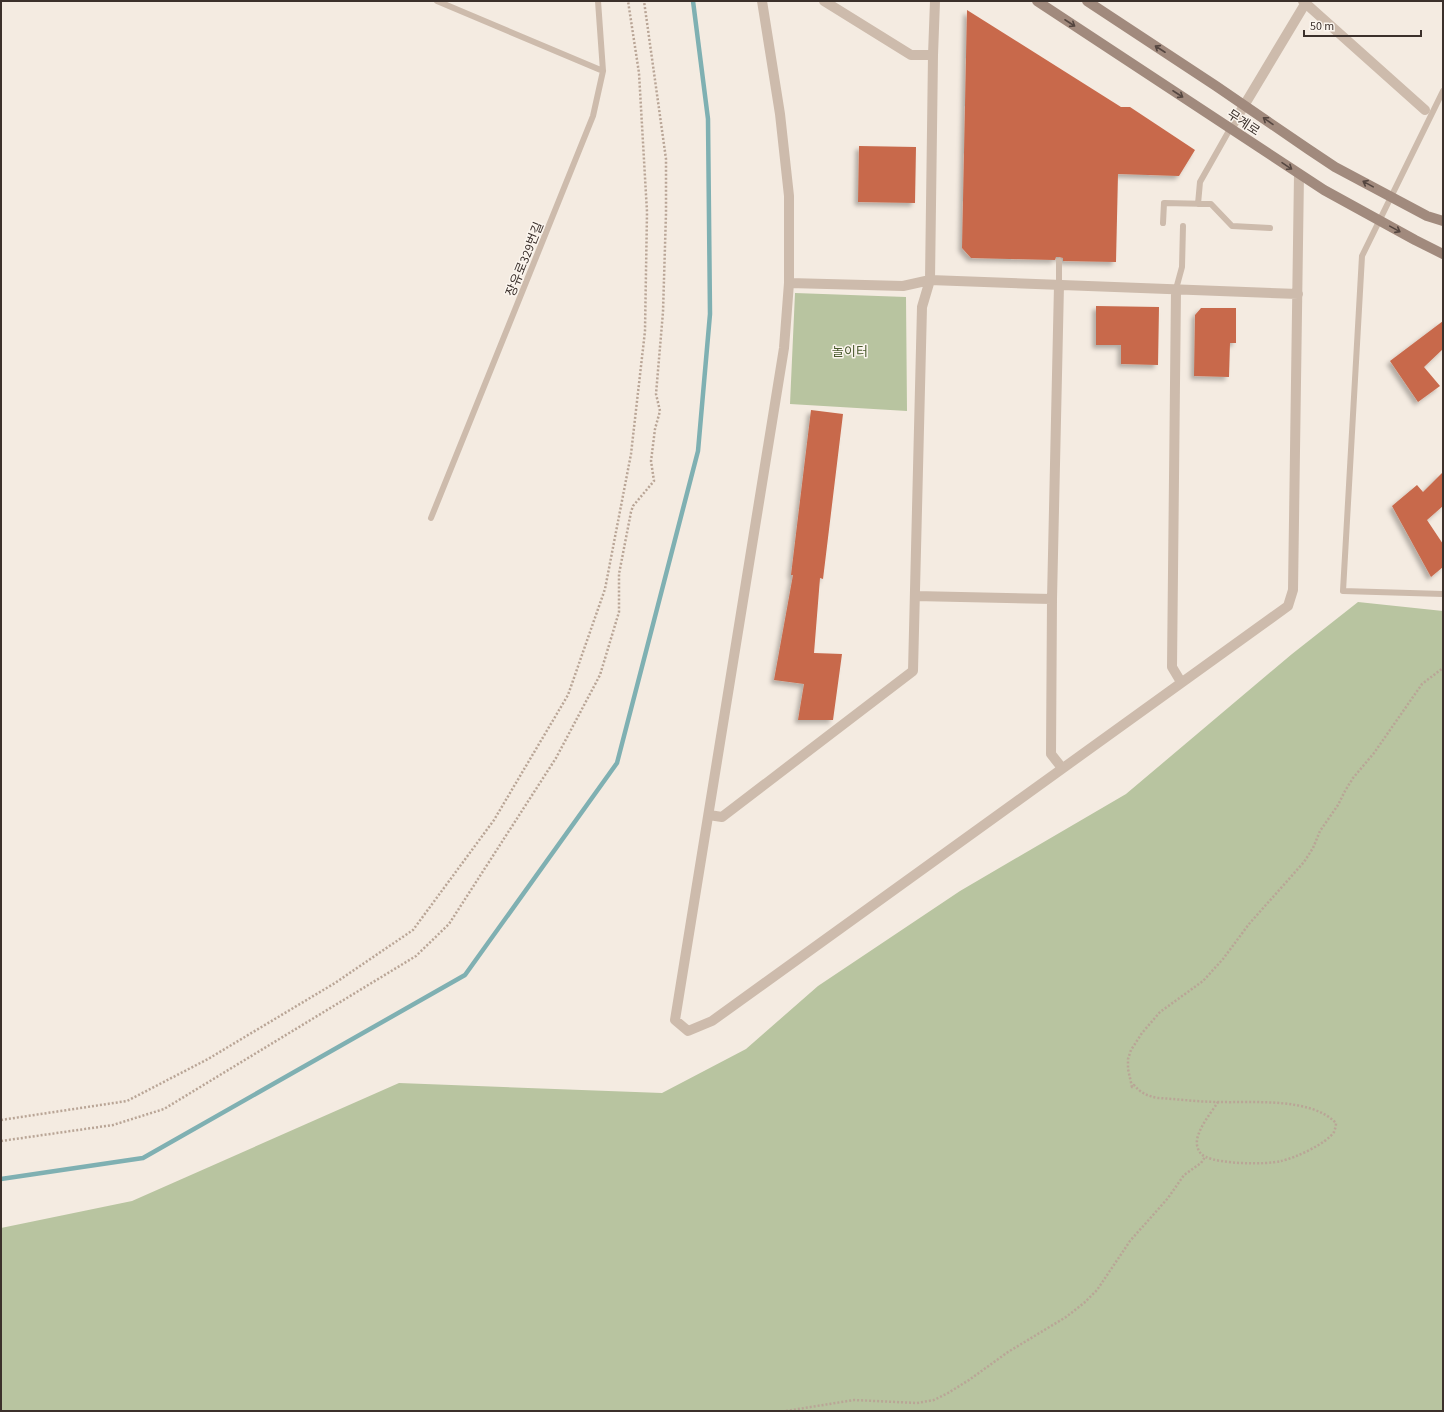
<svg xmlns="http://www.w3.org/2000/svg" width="1444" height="1412" font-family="'Source Sans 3','Noto Sans KR',sans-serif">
  <defs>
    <filter id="shadow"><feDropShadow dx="-3.5" dy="3.5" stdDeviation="2" flood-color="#0004"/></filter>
  </defs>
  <rect width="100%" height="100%" fill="#f4ebe1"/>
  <path fill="#b8c4a0" d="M795,293L906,297L907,411L790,404Z
    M1358,602L1443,611V1411H1V1228L132,1201L399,1083L662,1093L746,1049L818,986L960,891L1126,794L1292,654Z"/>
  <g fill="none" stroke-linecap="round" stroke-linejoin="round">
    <path stroke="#7fb0b2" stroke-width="4.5" d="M1,1179L143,1158L465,975L617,763L698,451L710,314L708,119L693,1"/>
  </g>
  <path fill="#c8694b" filter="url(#shadow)" d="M967,10L1121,107H1130L1195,150L1179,176L1118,174L1116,262L1063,261V258L1059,257H1056L1055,260L971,258L962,248Z
    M859,146L916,147L915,203L858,202Z
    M1096,306L1159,307L1158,365L1121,364V345H1096Z
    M1201,308H1236V343H1230L1229,377L1194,376L1195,315Z
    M1443,321V349L1424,367L1440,386L1418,402L1390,361Z
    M811,410L843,414L823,579L820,578L814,653L842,654L833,720H798L804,684L774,680L793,575H791Z
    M1443,472V506L1427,520L1443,544V567L1431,577L1392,506L1417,485L1423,492Z"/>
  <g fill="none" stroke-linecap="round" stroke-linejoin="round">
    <path stroke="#b9a596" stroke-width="2.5" stroke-dasharray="2 2" stroke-linecap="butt" d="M1218,1102C1211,1113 1195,1132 1197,1145C1198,1151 1201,1155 1206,1157C1221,1164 1265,1165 1281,1161C1295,1158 1326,1144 1334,1132C1335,1129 1336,1126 1336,1123C1311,1097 1252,1103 1219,1102C1198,1102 1178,1099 1158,1098C1147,1096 1141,1093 1134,1085L1132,1087L1128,1069V1059L1131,1050L1142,1033L1160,1012L1203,981L1223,959L1249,924L1304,862L1313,848L1320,831L1338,805L1345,791L1353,778L1374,753L1422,684L1443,668
      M1,1120L127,1101L208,1059L335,983L413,930L494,820L568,695L605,589L631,454L645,331L647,212L639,73L628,1
      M1,1141L113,1125L164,1109L416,956L449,924L556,758L600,675L619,612V574L631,512L633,506L654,481L651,461L655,429L660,411L656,394L663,312L666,213V159L644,1
      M786,1411L854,1400L917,1403L934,1400L948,1393L969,1380L1008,1352L1066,1317L1084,1303L1097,1290L1130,1241L1168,1198L1184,1175L1201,1163L1205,1157"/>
    <path stroke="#cdbbac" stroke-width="6" d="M437,1L603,71
      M1443,91L1362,256L1343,591L1443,594
      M1198,204L1200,182L1230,129
      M1163,223L1164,203L1211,204L1232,226L1270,228
      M1059,285V261
      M1176,289L1182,267L1183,226
      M431,518L593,116L603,71L598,1"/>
    <path stroke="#cdbbac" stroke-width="10" d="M762,1L780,114L789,196V283L784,348L675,1020L688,1031L712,1021L1288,606L1293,590L1299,174
      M824,1L911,55H933
      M1303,1L1425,110
      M1230,129L1305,4
      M789,283L903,286L930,280L1298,294
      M1059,285L1052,599L1051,754L1062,768
      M1176,289L1172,667L1181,682
      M915,596L1052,599
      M709,815L722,817L913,671L922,307L930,280L933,55L935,1"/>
    <path stroke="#a18a7d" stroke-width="10" d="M1037,1L1324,190L1415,240L1443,254
      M1087,1L1216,86L1308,149L1335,167L1427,216L1443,221"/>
  </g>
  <defs><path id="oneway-shaft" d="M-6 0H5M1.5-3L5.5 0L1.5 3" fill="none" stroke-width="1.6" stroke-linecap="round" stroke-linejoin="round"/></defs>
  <g stroke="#544640">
    <use href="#oneway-shaft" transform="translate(1070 23) rotate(33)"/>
    <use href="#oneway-shaft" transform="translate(1160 49) rotate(-147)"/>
    <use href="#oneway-shaft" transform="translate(1178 94) rotate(33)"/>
    <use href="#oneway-shaft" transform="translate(1268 121) rotate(-145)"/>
    <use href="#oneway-shaft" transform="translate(1287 166) rotate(34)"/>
    <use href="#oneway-shaft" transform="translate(1368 184) rotate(-151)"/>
    <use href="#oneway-shaft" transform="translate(1395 229) rotate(29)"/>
  </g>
  <g text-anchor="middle" stroke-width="3" stroke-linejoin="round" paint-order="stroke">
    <g font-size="13" fill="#3b302b" stroke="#fbf5ee">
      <text transform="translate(1244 122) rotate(33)" y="5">무계로</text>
      <text transform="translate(524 259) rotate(-68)" y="5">장유로329번길</text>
    </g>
    <g font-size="13" fill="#4a5a2e" stroke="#fbf5ee">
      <text x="850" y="356">놀이터</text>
    </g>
  </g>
  <rect width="1444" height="1412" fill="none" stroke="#3b302b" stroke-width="4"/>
  <path d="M1304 30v6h117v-6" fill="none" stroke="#3b302b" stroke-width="2"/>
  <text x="1310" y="30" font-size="12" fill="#3b302b" stroke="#fbf5ee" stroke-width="3" paint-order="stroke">50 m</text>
</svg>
